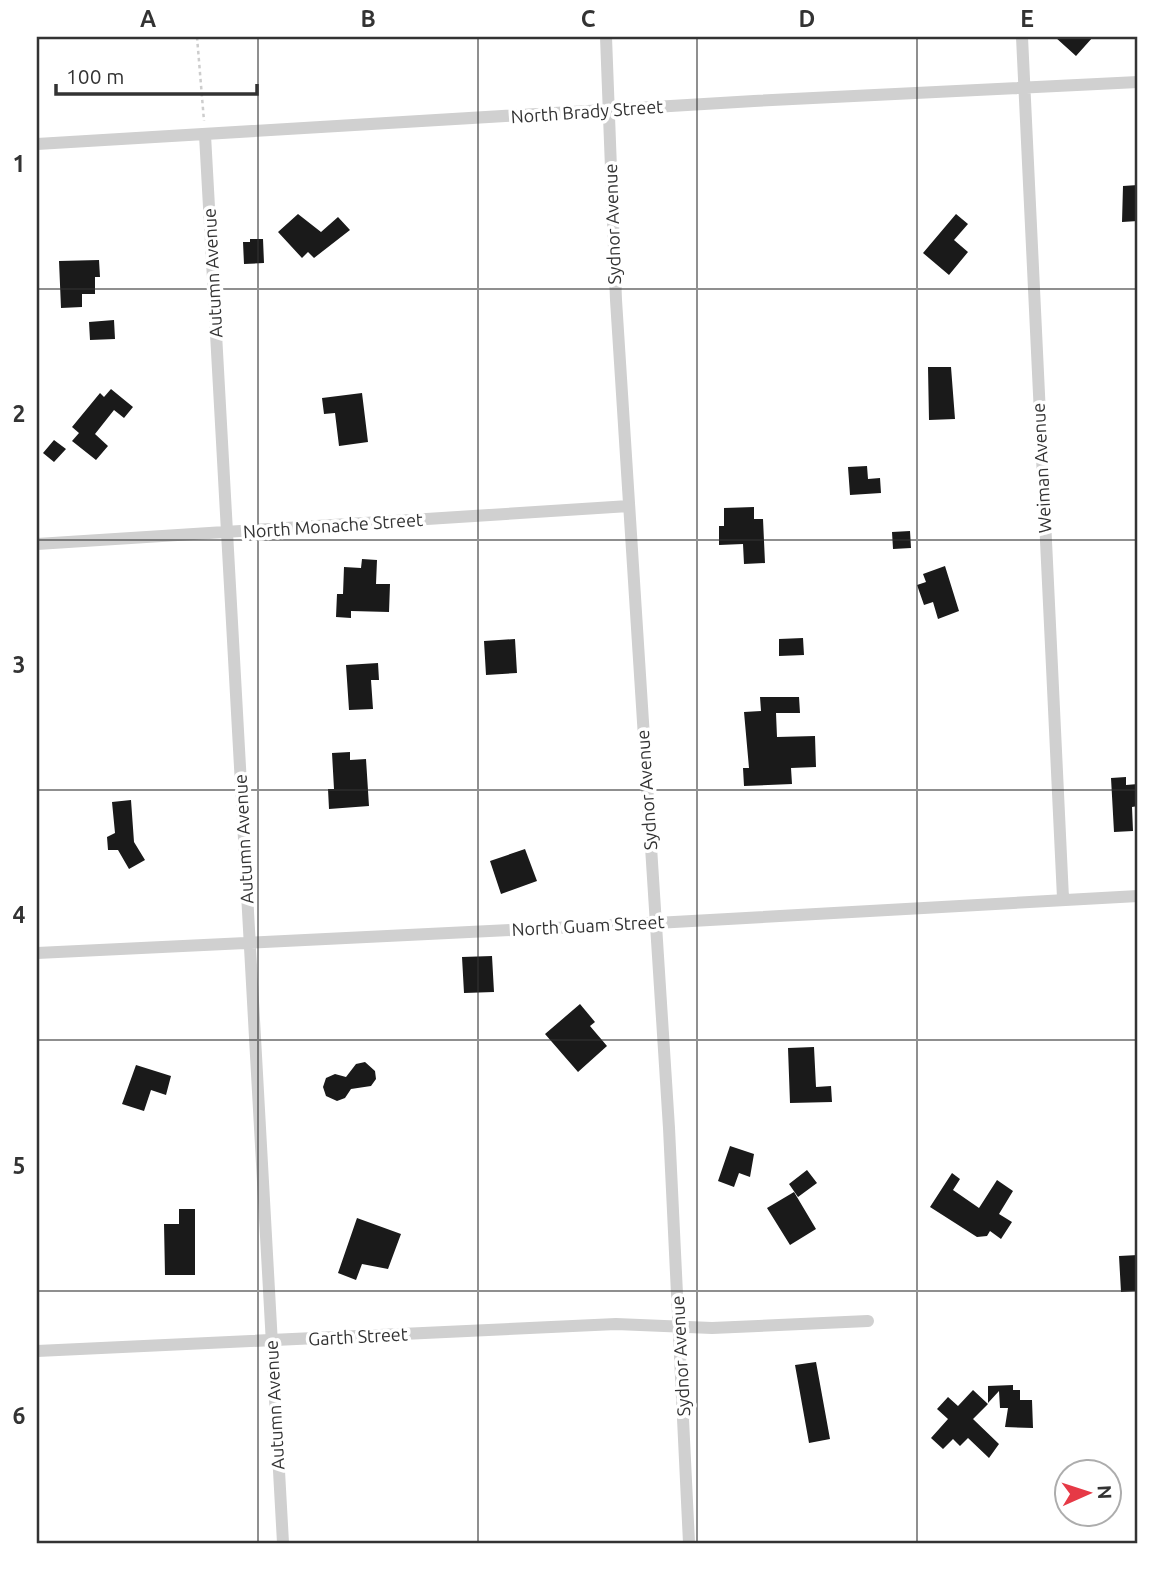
<svg xmlns="http://www.w3.org/2000/svg" width="1175" height="1580" font-family="Ubuntu,sans-serif">
  <rect width="100%" height="100%" fill="#fff"/>
  <path fill="#1a1a1a" d="M1055,37H1093L1076,56Z
    M1138,185V221L1122,222L1123,186Z
    M298,214L321,232L338,217L350,230L314,258L308,252L302,258L278,232Z
    M956,214L968,224L954,240L968,252L949,275L923,253Z
    M250,239H263L264,263L244,264L243,242H250Z
    M99,260L100,277H95V294H82V307L61,308L59,261Z
    M114,320L115,339L90,340L89,322Z
    M928,367H951L955,419L929,420Z
    M111,389L133,407L124,418L114,410L95,434L108,446L96,460L72,441L79,433L72,427L100,393L104,397Z
    M362,393L368,442L339,446L335,413L324,414L322,398Z
    M54,440L66,449L54,462L43,453Z
    M867,466L868,479L880,478L881,493L850,495L848,467Z
    M754,507V519H763L765,563L744,564L743,544L719,545V526H724V508Z
    M910,531L911,548L893,549L892,532Z
    M362,559L377,560L376,584H390L389,612L351,611V618L336,617L337,594H343L344,567L361,568Z
    M945,566L959,611L938,619L933,602L924,605L917,585L926,582L923,574Z
    M803,638L804,655L779,656V639Z
    M515,639L517,673L486,675L484,641Z
    M378,663L379,680H371L373,709L349,710L346,665Z
    M760,697H799L800,713H776L777,737L815,736L816,767L791,768L792,784L744,786L743,768H749L744,712L761,711Z
    M350,752V760L366,759L369,806L329,809L328,789H334L332,753Z
    M1126,777V785L1138,784V806L1132,807L1133,831L1114,832L1111,778Z
    M131,800L134,842L145,860L129,869L118,850H108L107,837L115,833L112,802Z
    M525,849L537,881L501,894L490,861Z
    M492,956L494,992L464,993L462,957Z
    M580,1004L595,1022L590,1026L607,1046L578,1072L545,1034Z
    M814,1047L816,1087L831,1086L832,1102L790,1103L788,1048Z
    M365,1062L375,1071L376,1079L371,1086L351,1089L345,1098L337,1101L326,1096L323,1087L326,1078L335,1074L346,1077L356,1064Z
    M136,1065L171,1076L166,1095L151,1090L144,1111L122,1104Z
    M730,1146L754,1154L750,1177L739,1173L734,1187L718,1181Z
    M807,1170L817,1183L798,1197L789,1184Z
    M952,1173L960,1179L953,1190L979,1208L997,1180L1013,1191L999,1214L1012,1222L1001,1239L990,1231L987,1236L977,1237L930,1207Z
    M794,1192L816,1229L790,1245L767,1208Z
    M179,1209H195V1275H165L164,1224H179Z
    M357,1218L401,1234L388,1269L362,1264L356,1280L338,1273Z
    M1138,1255V1291L1121,1292L1119,1256Z
    M816,1362L830,1439L809,1443L795,1365Z
    M1013,1385V1390H1020V1400H1032L1033,1428L1005,1427L1008,1408H1000L999,1391L988,1403V1386Z
    M973,1390L988,1404L973,1419L999,1444L989,1458L968,1438L960,1446L953,1439L943,1449L931,1438L948,1419L937,1409L948,1397L958,1406Z"/>
  <g fill="none" stroke-linecap="round" stroke-linejoin="round">
    <path stroke="#cdcdcd" stroke-width="2.5" stroke-dasharray="3.5 3.5" stroke-linecap="butt" d="M197,37L204,121"/>
    <path stroke="#d0d0d0" stroke-width="12" d="M606,37L616,300L669,1128L689,1543
      M1022,37L1063,898
      M205,135L283,1543
      M37,144L754,101L1138,82
      M37,544L629,506
      M37,953L656,923L1138,896
      M37,1351L616,1324L712,1328L868,1321"/>
  </g>
  <path fill="none" stroke="#333" stroke-width="2" stroke-opacity="0.55" d="M258,37V1543M478,37V1543M697,37V1543M917,37V1543M37,289H1138M37,540H1138M37,790H1138M37,1040H1138M37,1291H1138"/>
  <g text-anchor="middle" stroke-width="7" stroke-linejoin="round" paint-order="stroke">
    <g font-size="18" fill="#333" stroke="#fff">
      <text transform="translate(587 112) rotate(-4)" y="6">North Brady Street</text>
      <text transform="translate(613 224) rotate(-92)" y="6">Sydnor Avenue</text>
      <text transform="translate(213 273) rotate(-93)" y="6">Autumn Avenue</text>
      <text transform="translate(1042 468) rotate(-93)" y="6">Weiman Avenue</text>
      <text transform="translate(333 526) rotate(-4)" y="6">North Monache Street</text>
      <text transform="translate(647 790) rotate(-94)" y="6">Sydnor Avenue</text>
      <text transform="translate(244 839) rotate(-93)" y="6">Autumn Avenue</text>
      <text transform="translate(588 926) rotate(-3)" y="6">North Guam Street</text>
      <text transform="translate(358 1337) rotate(-3)" y="6">Garth Street</text>
      <text transform="translate(681 1356) rotate(-93)" y="6">Sydnor Avenue</text>
      <text transform="translate(275 1405) rotate(-93)" y="6">Autumn Avenue</text>
    </g>
  </g>
  <rect width="1175" height="1580" fill="none" stroke="#ffffff" stroke-width="77"/>
  <g transform="translate(1088 1493) rotate(87)"><circle r="33" fill="#ffffff" stroke="#adadad" stroke-width="2"/>
  <path d="M0-5L12 26L0 18L-12 26Z" fill="#e63946"/>
  <text y="-10" font-size="19" font-weight="bold" text-anchor="middle" fill="#333333">N</text>
  </g>
  <path d="M56 84v10h201v-10" fill="none" stroke="#333333" stroke-width="3.5"/>
  <text x="66" y="84" font-size="21" fill="#333333" stroke="#ffffff" stroke-width="5" paint-order="stroke">100 m</text>
  <rect x="38" y="38" width="1098" height="1504" fill="none" stroke="#333" stroke-width="2.5"/>
  <g font-size="23" text-anchor="middle" font-weight="bold" fill="#333">
    <text x="148" y="27">A</text>
    <text x="368" y="27">B</text>
    <text x="588" y="27">C</text>
    <text x="807" y="27">D</text>
    <text x="1027" y="27">E</text>
    <text x="19" y="172">1</text>
    <text x="19" y="422">2</text>
    <text x="19" y="673">3</text>
    <text x="19" y="923">4</text>
    <text x="19" y="1174">5</text>
    <text x="19" y="1424">6</text>
  </g>
</svg>
